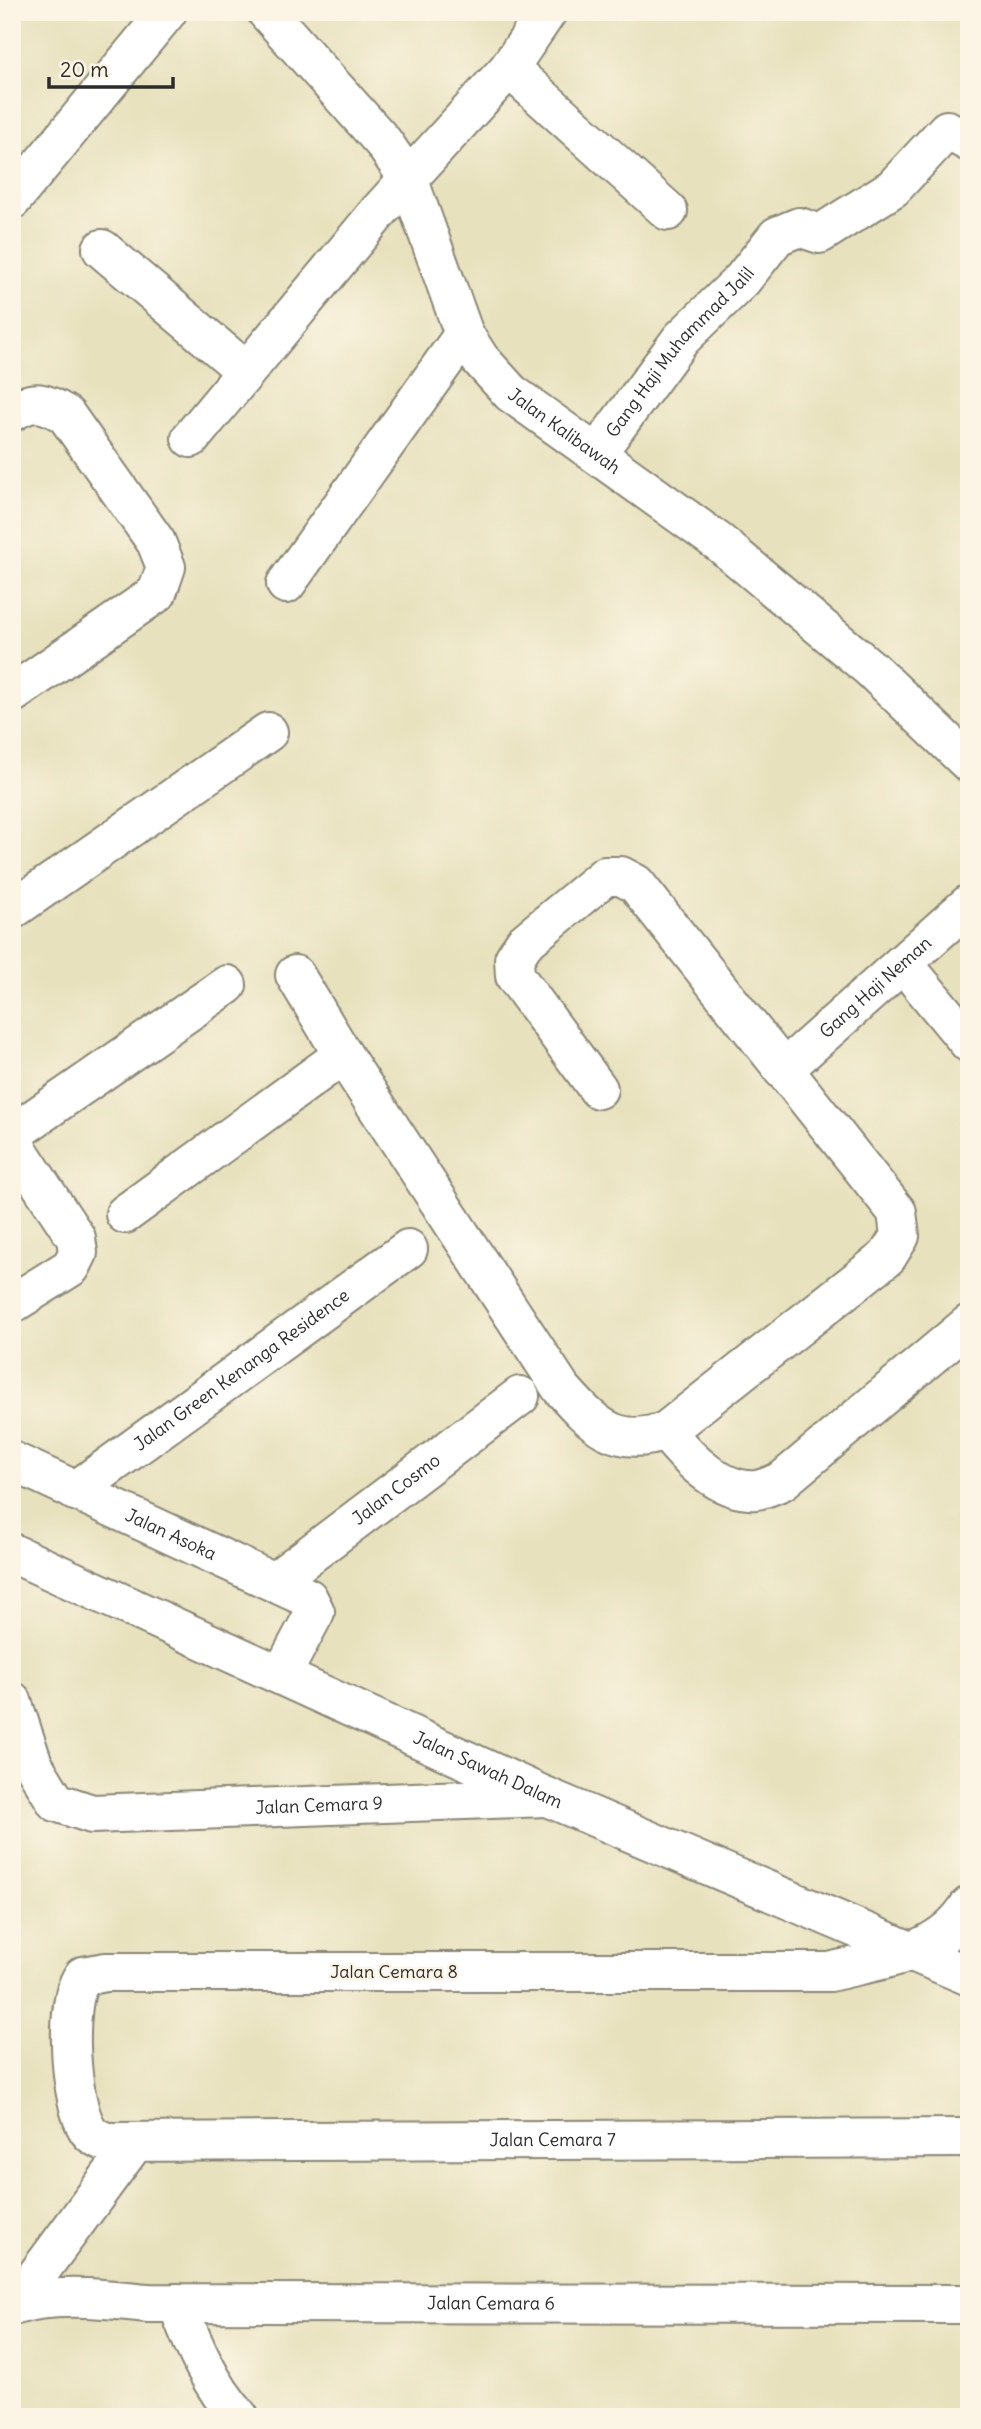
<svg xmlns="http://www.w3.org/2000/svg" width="981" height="2429" font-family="Delius,sans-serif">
  <rect width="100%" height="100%" fill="#fcf5e5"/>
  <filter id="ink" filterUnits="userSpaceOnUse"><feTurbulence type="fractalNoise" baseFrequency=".0143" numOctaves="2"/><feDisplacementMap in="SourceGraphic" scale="14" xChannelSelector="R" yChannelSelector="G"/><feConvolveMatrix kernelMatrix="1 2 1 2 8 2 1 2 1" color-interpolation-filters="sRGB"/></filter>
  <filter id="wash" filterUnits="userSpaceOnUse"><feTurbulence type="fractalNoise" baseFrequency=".00686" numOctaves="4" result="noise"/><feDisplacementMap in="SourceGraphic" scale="28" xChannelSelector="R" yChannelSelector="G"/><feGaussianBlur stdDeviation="1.57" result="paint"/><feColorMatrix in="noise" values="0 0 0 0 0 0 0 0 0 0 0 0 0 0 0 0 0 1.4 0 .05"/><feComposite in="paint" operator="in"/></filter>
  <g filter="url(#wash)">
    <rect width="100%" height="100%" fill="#e7e1bd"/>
  </g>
  <g filter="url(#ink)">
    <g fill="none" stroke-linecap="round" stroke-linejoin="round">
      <g stroke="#898674" stroke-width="42">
        <g id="street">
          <path id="s1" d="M267,12L383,142L408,178L464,334L480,359L511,393L720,543L871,669L969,763"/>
          <path d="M509,68L668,211"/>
          <path d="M12,200L167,12"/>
          <path d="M102,249L246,371"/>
          <path d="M12,412C34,398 45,402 66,415L156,542L166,567L157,593L12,694"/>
          <path d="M191,438L380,210L509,68L547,12"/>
          <path id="s2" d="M597,453L681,339L742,280L777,236L799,227L820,234L893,188L947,130L969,142"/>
          <path d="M286,584L464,334"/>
          <path d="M12,910L268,732"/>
          <path d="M903,963L969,1043"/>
          <path d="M295,975L343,1055L561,1388C593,1424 616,1449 666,1431L887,1257L900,1236L897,1212L636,884L621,876H605L524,943L514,959L515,976L598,1089"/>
          <path id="s3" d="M783,1070L969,904"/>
          <path d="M12,1134L227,985"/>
          <path d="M12,1141L76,1238L78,1253L71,1267L12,1304"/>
          <path d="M125,1214L343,1055"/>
          <path d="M666,1431C686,1457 720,1493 756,1490C765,1489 774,1484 782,1481L969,1324"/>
          <path id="s4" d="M12,1461L308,1598L315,1612L282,1674"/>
          <path id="s5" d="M75,1491L408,1249"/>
          <path id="s6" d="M275,1581L520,1396"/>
          <path id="s7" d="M12,1701L33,1764L56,1802L92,1814L547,1797"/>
          <path id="s8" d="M969,1906C939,1955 881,1959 830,1972H106L83,1976C63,2002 70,2103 88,2130C93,2137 99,2139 106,2142L969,2138"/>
          <path d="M177,2303C192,2342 210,2386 239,2417"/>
          <path d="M15,2305L135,2142"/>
          <path id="s9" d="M12,2306C54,2292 106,2299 149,2303L969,2304"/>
        </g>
      </g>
      <g stroke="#898674" stroke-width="42">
        <g id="secondary">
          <path id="s10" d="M12,1553L547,1797L969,1976"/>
        </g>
      </g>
      <use href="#street" stroke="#fff" stroke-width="38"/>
      <use href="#secondary" stroke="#fff" stroke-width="38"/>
    </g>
  </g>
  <g text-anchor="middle" stroke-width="5" stroke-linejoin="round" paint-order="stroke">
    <g font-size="18" fill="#2b2b2b" stroke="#fcf5e5">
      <text dy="6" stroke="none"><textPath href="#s2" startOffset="131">Gang Haji Muhammad Jalil</textPath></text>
      <text dy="6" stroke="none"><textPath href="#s1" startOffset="525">Jalan Kalibawah</textPath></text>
      <text dy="6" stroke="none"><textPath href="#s3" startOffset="124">Gang Haji Neman</textPath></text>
      <text dy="6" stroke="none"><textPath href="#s5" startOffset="206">Jalan Green Kenanga Residence</textPath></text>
      <text dy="6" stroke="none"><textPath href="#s6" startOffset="152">Jalan Cosmo</textPath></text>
      <text dy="6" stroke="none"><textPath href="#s4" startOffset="175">Jalan Asoka</textPath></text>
      <text dy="6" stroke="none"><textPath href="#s10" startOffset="523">Jalan Sawah Dalam</textPath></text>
      <text dy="6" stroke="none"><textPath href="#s7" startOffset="376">Jalan Cemara 9</textPath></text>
      <text x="394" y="1978">Jalan Cemara 8</text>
      <text dy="6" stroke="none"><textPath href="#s8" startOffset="1533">Jalan Cemara 7</textPath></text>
      <text dy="6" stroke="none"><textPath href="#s9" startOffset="480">Jalan Cemara 6</textPath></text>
    </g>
  </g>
  <rect width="981" height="2429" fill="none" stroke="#fcf5e5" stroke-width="42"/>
  <path d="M49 77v10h124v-10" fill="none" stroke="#2b2b2b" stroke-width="3.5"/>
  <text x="60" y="77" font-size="21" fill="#2b2b2b" stroke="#fcf5e5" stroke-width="5" paint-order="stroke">20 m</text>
</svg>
